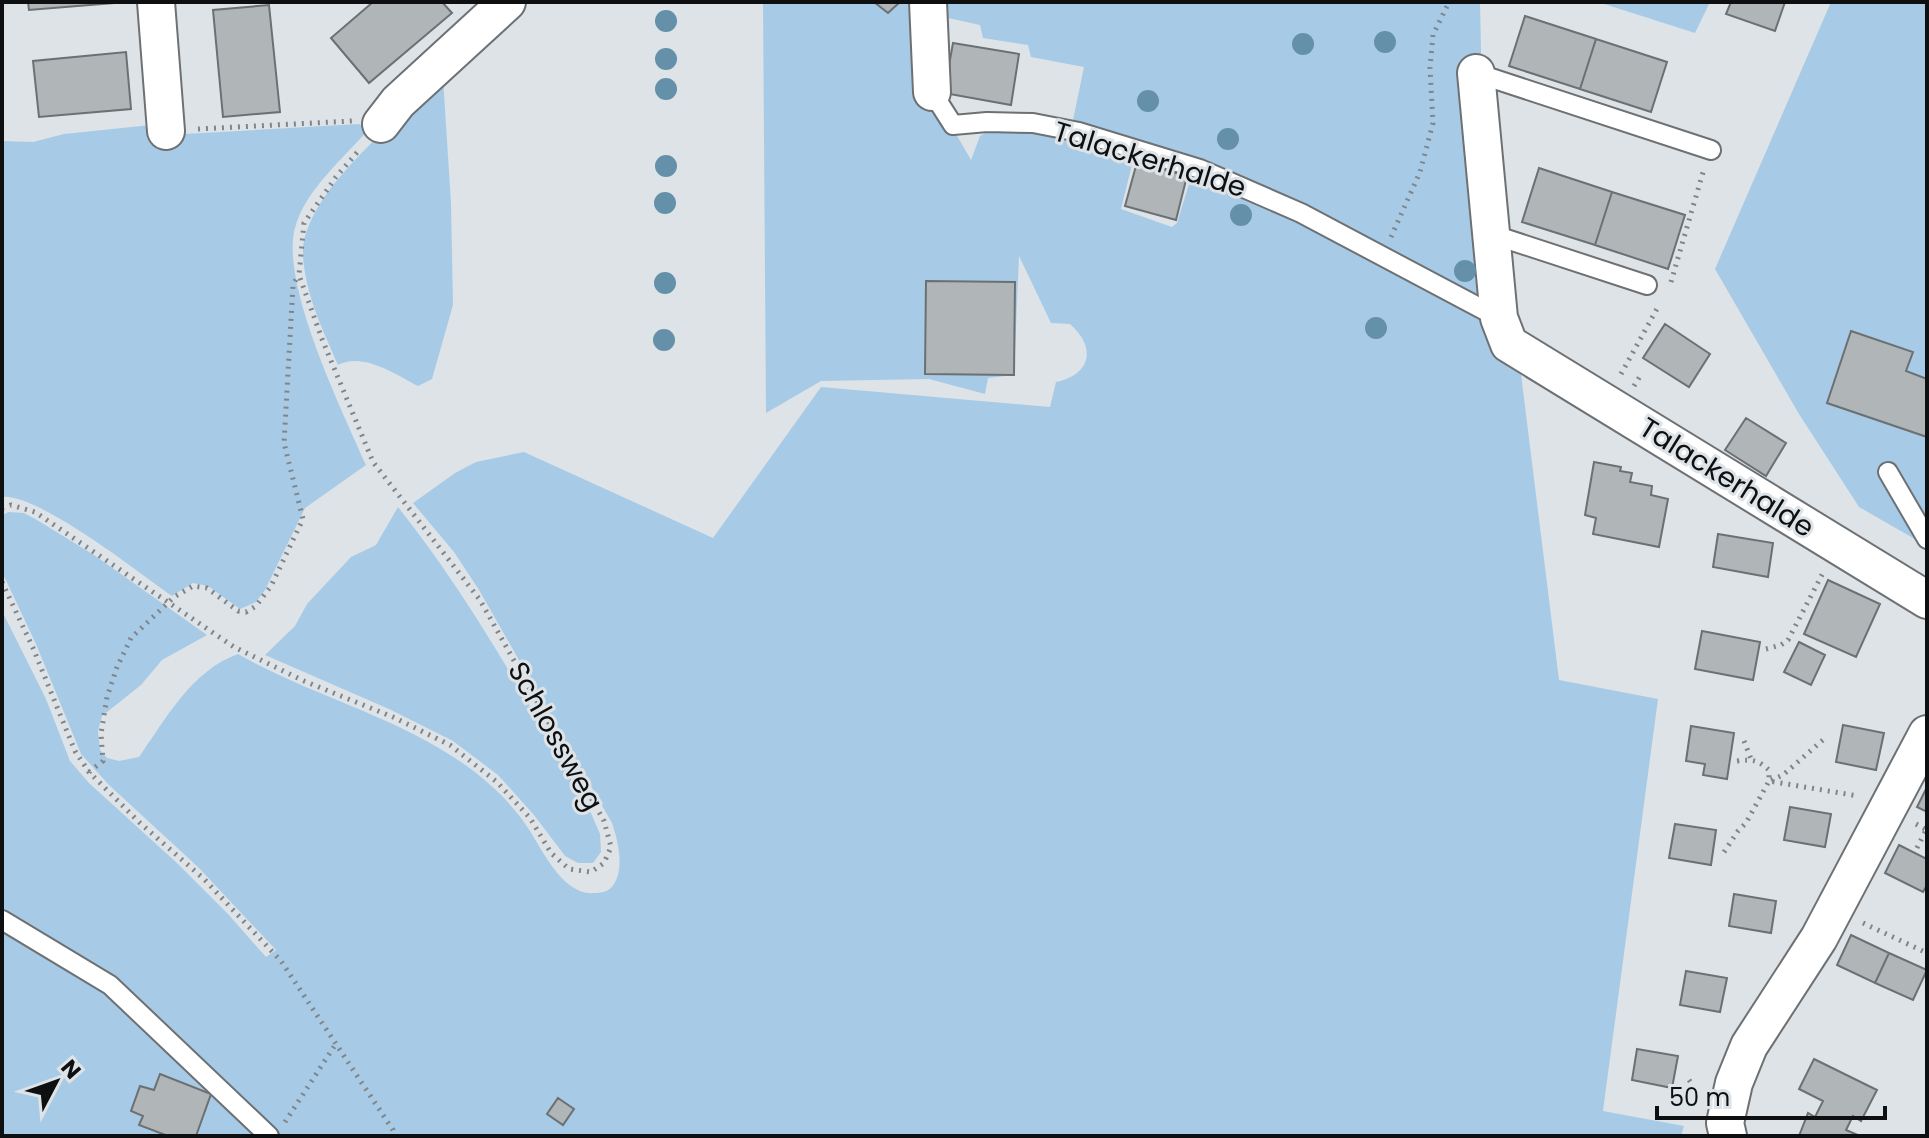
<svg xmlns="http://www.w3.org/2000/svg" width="1929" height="1138" font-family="Poppins,sans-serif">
  <rect width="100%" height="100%" fill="#dee3e7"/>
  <path fill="#a7cbe6" d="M763,2H928L932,92L971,160L980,136C1017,111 1093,143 1135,153L1121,209L1172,227L1177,223L1192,174L1265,202L1481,315L1520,366L1559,680L1658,699L1603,1111L1684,1126L1681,1136H2V927L48,938L2,909V611L46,699L70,761L89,783L178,864L228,914L266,957L276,950L198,867L109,785L81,754L36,644L2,572V515L9,512L24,513L37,520L94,555L207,635L162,660L141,685L102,716L98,731L100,750L107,758L119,761L139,757C165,720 192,670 238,654C326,704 433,724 505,799C513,808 522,818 528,828C542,849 563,896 594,893C600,893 607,892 611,888C626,871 618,841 612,823L479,590L454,552L413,503L455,473L476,462L524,452L713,538L821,387L1050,407L1056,382C1092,374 1096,347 1070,324L1051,323L1019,256L1014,375L988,378L985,394L929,379L821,381L766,413Z
    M939,2H1480L1486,294L1471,295L1267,191L1072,125L1084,67L1031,57L1028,45L983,38L980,25L939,16Z
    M1598,2H1710L1695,33Z
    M1831,2H1927V542H1920L1859,507L1799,414L1715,269Z
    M443,78L451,203L453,305L432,379L418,386C395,374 363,352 338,365C323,330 304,292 303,253C303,193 401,117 443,78Z
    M359,124L368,130C343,159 305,190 295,228C280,284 342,410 366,465L305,508L265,590L256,602L240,609L208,586L193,583L172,596C139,573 38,493 2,497V141L33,142L64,134L151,125L167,135Z
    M398,507C472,600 528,704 588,806L600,834L601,852L593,863H578L565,856L534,815L498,775L453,741L389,709L265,655L295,626L307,604L351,557L376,545Z"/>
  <path fill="#b0b5b8" stroke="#6b7073" stroke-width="2" d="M28,2H127L29,10Z
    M373,2H442L452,13L369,83L331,38Z
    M874,2H900L888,13Z
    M1731,2H1785L1775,31L1726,14Z
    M269,5L280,112L223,117L213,10Z
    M1525,16L1596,39L1580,89L1509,66Z
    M1596,39L1667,62L1651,112L1580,89Z
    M953,43L1019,54L1011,105L944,93Z
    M126,52L131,109L39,117L33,61Z
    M1137,162L1187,176L1176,220L1125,206Z
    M1539,168L1612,192L1595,245L1522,222Z
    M1612,192L1685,215L1668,269L1595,245Z
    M926,281L1015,282L1014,375L925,374Z
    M1665,324L1710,354L1689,387L1643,358Z
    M1851,331L1913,352L1906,371L1927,379V437L1827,403Z
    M1746,418L1786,443L1766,476L1725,450Z
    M1594,462L1621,467L1620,471L1632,473L1630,482L1652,486L1651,495L1668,499L1659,547L1593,534L1596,518L1585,515Z
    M1718,534L1773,543L1768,577L1713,567Z
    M1828,580L1880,604L1856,657L1804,634Z
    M1702,631L1760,642L1753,680L1695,669Z
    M1799,642L1825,655L1811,685L1784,672Z
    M1843,725L1884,733L1876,770L1836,762Z
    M1691,726L1734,733L1727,779L1703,775L1705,764L1686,761Z
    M1927,787V812L1917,807Z
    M1790,807L1831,814L1825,847L1784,840Z
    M1675,824L1716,830L1711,865L1669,858Z
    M1899,845L1927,859V885L1923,892L1885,873Z
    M1734,894L1776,901L1771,933L1729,926Z
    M1851,935L1889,953L1875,983L1837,965Z
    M1889,953L1927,970L1913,1000L1875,983Z
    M1686,971L1727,978L1720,1012L1680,1005Z
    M1637,1049L1678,1056L1672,1088L1632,1080Z
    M1814,1059L1877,1090L1861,1121L1853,1116L1846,1130L1860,1136H1799L1808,1113L1815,1117L1823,1101L1799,1089Z
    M160,1074L211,1094L196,1136H168L139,1125L143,1116L131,1111L140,1086L154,1090Z
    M558,1098L574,1109L563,1125L547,1114Z"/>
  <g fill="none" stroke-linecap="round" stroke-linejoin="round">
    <g stroke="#6d7174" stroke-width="22">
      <path id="lane" d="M1476,73L1711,150
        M932,92L953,125L987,122L1033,123L1079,132L1200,169L1301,213L1499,318
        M1491,234L1647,285
        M1888,472L1927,539
        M2,920L110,985L269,1136"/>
    </g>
    <g stroke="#6d7174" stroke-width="40">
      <path id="street" d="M156,2L166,131
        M928,2L932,92
        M1476,73L1499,318L1509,344L1927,600
        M381,124L398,102L507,2
        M1728,1136L1725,1123L1734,1083L1749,1046L1819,938L1927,734"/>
    </g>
    <path stroke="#828588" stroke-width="5" stroke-dasharray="2 6" stroke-linecap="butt" d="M198,129L352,121
      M1391,237L1420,172L1433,123L1430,68L1433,35L1449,2
      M1671,282L1704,169
      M1621,374L1659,305
      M1634,386L1642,373
      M2,508L11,505L35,512L234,647L304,681L393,717L450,745L497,782L530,818L551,853L569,869L591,872L604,863L611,847L604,821L480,600L373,462L322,339L299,275L304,223L336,177L360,149
      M2,582L33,648L75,751L89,772L140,823L204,879L281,961L393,1130L394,1136
      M1766,649L1781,645L1788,640L1824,571
      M1744,741L1751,759
      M1737,761C1752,759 1758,760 1769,770V781L1783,775L1824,739L1828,740
      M89,772L103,761L101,734L107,697L117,667L131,638L174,597L193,586L207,588L238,611L246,612L256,606L271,586L303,519L284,443L293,285L298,276
      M1916,824L1927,830
      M1917,848L1926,830
      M1724,852L1738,831L1746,823L1769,781L1858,796
      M1863,923L1927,953
      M1689,1080L1698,1093
      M285,1122L337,1042"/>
    <use href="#lane" stroke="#fff" stroke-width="18"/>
    <use href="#street" stroke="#fff" stroke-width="36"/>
  </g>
  <g fill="#6490a9">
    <circle cx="666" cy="21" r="11"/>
    <circle cx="1385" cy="42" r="11"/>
    <circle cx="1303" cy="44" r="11"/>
    <circle cx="666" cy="59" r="11"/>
    <circle cx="666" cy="89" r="11"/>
    <circle cx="1148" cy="101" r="11"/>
    <circle cx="1228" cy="139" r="11"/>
    <circle cx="666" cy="166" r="11"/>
    <circle cx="665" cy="203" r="11"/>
    <circle cx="1241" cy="215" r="11"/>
    <circle cx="1465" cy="271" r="11"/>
    <circle cx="665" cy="283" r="11"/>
    <circle cx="1376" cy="328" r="11"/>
    <circle cx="664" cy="340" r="11"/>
  </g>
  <g text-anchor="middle" stroke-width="6" stroke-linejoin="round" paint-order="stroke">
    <g font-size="28" fill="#0e0f11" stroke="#dee3e7">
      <text transform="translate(1150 159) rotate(17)" y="10">Talackerhalde</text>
      <text transform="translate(1727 477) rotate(32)" y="10">Talackerhalde</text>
      <text transform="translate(556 736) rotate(61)" y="10">Schlossweg</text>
    </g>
  </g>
  <rect width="1929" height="1138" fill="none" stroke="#0e0f11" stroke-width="8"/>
  <g transform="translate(56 1082) rotate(49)" stroke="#dee3e7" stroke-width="6" paint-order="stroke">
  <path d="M0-6L14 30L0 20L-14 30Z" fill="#0e0f11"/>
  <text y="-12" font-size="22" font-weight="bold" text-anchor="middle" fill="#0e0f11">N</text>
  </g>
  <path d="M1657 1106v12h228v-12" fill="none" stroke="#0e0f11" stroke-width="4"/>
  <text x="1669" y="1106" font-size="24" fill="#0e0f11" stroke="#dee3e7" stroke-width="6" paint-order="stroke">50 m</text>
</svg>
